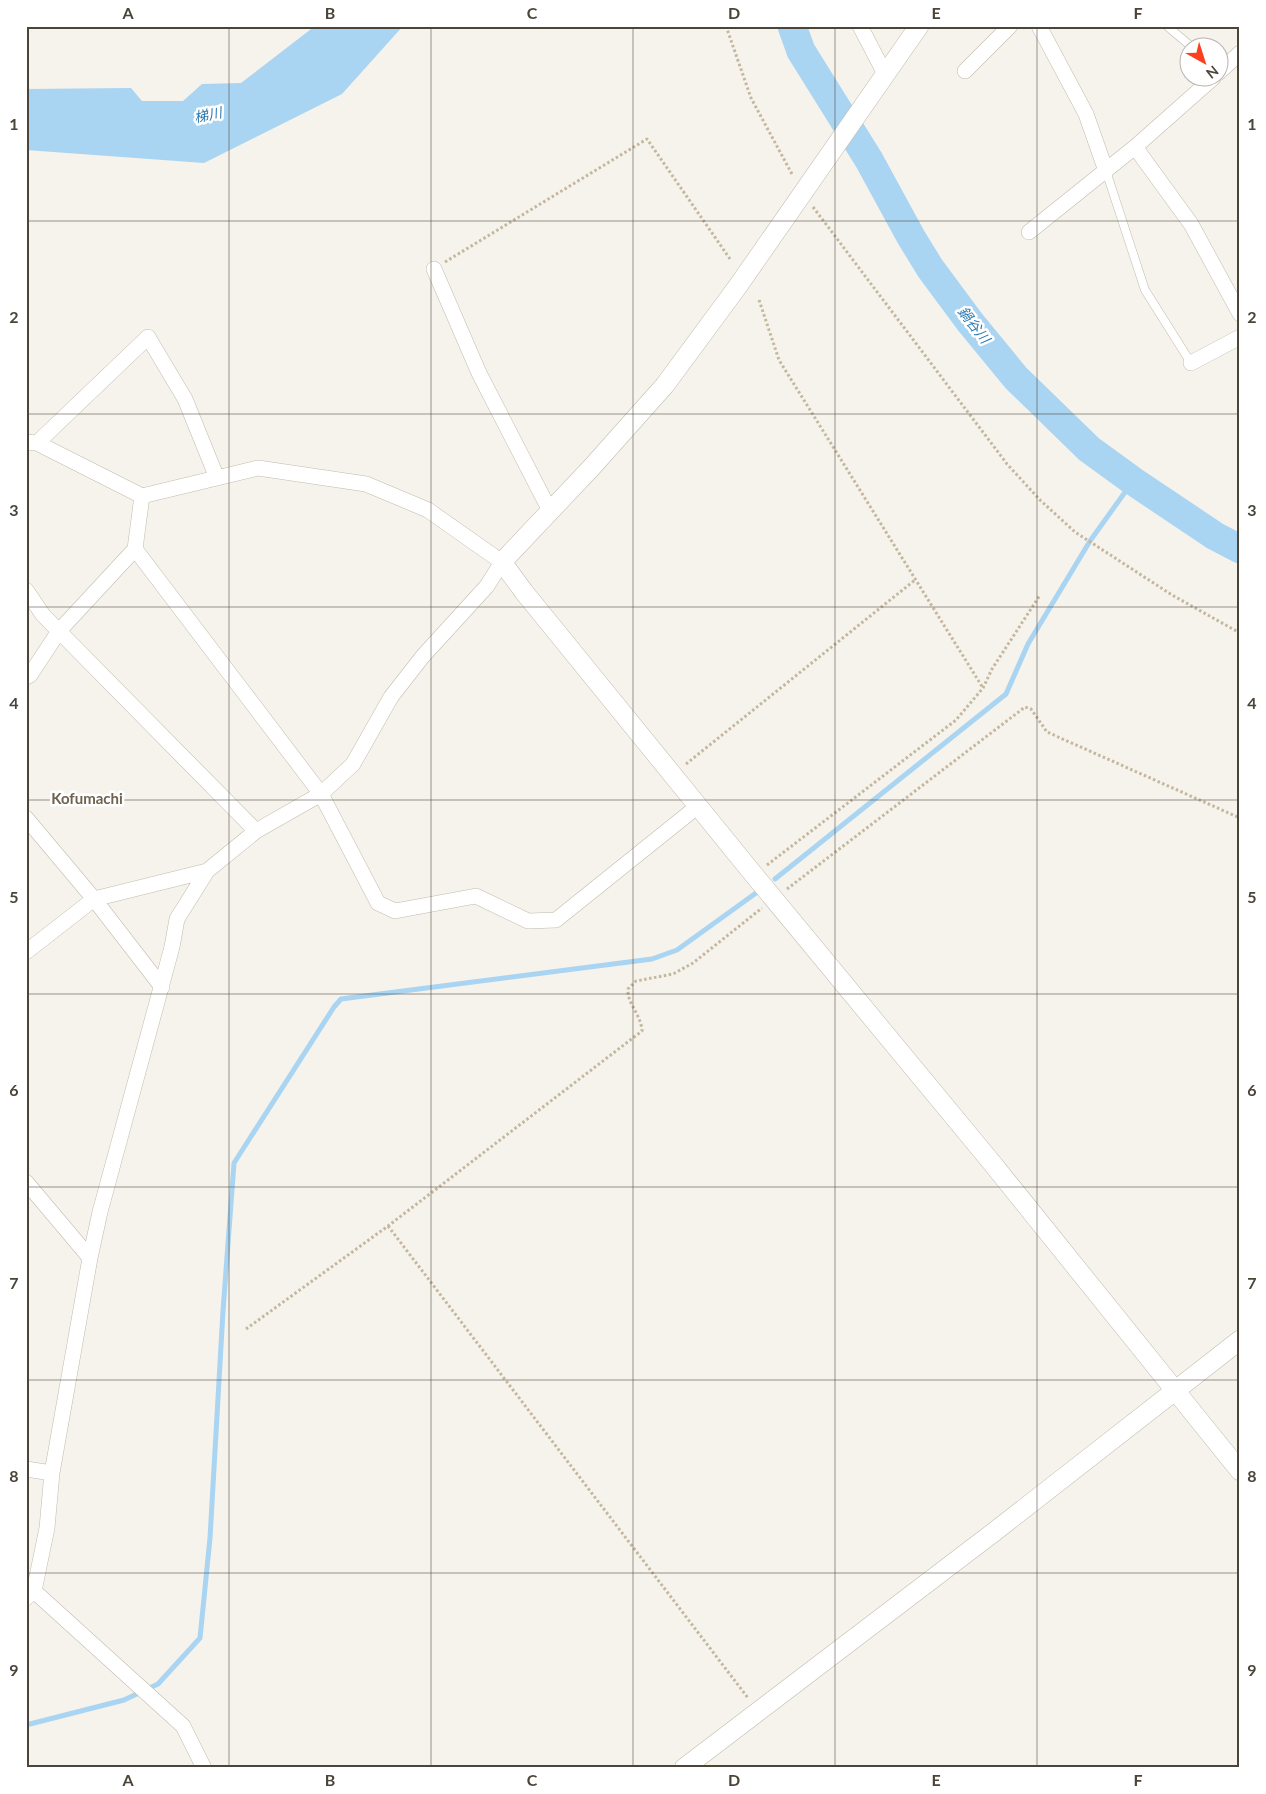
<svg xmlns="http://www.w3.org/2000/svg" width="1266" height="1794" font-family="Lato,'Noto Sans JP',sans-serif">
  <rect width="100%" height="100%" fill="#f6f3ec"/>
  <path fill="#a9d4f2" d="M315,26H403L342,94L204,163L26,150V89L131,88L142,101H183L202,84L241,83Z"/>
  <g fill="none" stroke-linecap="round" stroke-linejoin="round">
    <path stroke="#a9d4f2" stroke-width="5" d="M775,879L1006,694L1028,644L1090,541L1133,481
      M26,1725L124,1700L158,1684L200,1638L210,1538L223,1311L234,1163L334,1007L341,999L652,959L677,950L756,893"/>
    <path stroke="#a9d4f2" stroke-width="29" d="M792,26L801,51L869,160L911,237L930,268L970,322L1016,378L1089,449L1133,481L1215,536L1240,549"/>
    <g stroke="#c2bbae" stroke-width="9">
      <path id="service" d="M1167,26L1193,48
        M1106,171L1145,290L1191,363"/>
    </g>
    <g stroke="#c2bbae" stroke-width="16">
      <path id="minor" d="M860,26L885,74
        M1039,26L1086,114L1106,171
        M965,71L1010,26
        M1218,73L1240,53
        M1135,147L1191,224L1240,314
        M1029,232L1135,147L1213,78
        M434,269L479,373L550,511
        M1191,363L1240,337
        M26,442L37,443L142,496L258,468L366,484L428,510L502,562L487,586L423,656L391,697L353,764L321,794L256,831L207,871L177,919L172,947L100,1212L90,1258L52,1473L47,1528L34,1591L26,1598
        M37,443L148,337L185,399L217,478
        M135,549L321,794L378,903L395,911L476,896L528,921L556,920L698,806
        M26,590L43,615L256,831
        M26,677L30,675L59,631L135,549L142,496
        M26,818L94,899L162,987
        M26,952L94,899L207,871
        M26,1182L90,1258
        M26,1469L52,1473
        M34,1591L183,1726L204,1768"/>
    </g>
    <g stroke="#c2bbae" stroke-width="20">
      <path id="tertiary" d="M919,26L738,286L665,385L591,468L502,562L524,592L754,875L992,1163L1240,1471
        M684,1768L994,1532L1240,1340"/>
    </g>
    <path stroke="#c4b79f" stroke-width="3" stroke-dasharray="2.5 2.5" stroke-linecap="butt" d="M726,26L751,98L793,176
      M813,207L1007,464L1040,500L1075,532L1172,595L1240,633
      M445,262L647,139L730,259
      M759,300L779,360L983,688
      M686,764L915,580
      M767,865L956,720L983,688L992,669L1040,595
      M787,889L1025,707L1031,709L1047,732L1240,818
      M388,1226L748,1698
      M246,1329L388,1226L642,1031C641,1014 627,1004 628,989L636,981L673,974L693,963L762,908"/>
    <use href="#service" stroke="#fff" stroke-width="8"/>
    <use href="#minor" stroke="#fff" stroke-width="15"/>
    <use href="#tertiary" stroke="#fff" stroke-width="19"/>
  </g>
  <path fill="none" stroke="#4b4439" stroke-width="1" stroke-opacity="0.55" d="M229,26V1768M431,26V1768M633,26V1768M835,26V1768M1037,26V1768M26,221H1240M26,414H1240M26,607H1240M26,800H1240M26,994H1240M26,1187H1240M26,1380H1240M26,1573H1240"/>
  <g text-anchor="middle" stroke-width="5" stroke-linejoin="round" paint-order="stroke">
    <g font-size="14" font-style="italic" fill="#2e7ab2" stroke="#fff">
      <text transform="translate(208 115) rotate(-12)" y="5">梯川</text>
      <text transform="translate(974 325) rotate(52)" y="5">鍋谷川</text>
    </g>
    <g font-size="15" font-weight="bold" fill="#6e6250" stroke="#fff">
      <text x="87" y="804">Kofumachi</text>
    </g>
  </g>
  <rect width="1266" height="1794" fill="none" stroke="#ffffff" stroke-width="55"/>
  <g transform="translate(1204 62) rotate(141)"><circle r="24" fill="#ffffff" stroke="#b7b4b0"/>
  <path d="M0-4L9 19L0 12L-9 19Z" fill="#fc3f1d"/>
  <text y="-8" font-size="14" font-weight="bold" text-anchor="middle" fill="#4b4439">N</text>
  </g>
  <rect x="28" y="28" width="1210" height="1738" fill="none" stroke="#4b4439" stroke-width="2"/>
  <g font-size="16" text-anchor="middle" font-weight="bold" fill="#4b4439">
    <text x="128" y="19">A</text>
    <text x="330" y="19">B</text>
    <text x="532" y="19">C</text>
    <text x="734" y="19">D</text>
    <text x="936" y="19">E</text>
    <text x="1138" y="19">F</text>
    <text x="14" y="130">1</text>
    <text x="1252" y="130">1</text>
    <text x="14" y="323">2</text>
    <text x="1252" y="323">2</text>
    <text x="14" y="516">3</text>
    <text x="1252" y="516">3</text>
    <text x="14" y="709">4</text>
    <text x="1252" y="709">4</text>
    <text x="14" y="903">5</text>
    <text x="1252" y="903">5</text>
    <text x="14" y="1096">6</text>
    <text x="1252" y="1096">6</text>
    <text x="14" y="1289">7</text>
    <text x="1252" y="1289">7</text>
    <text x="14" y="1482">8</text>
    <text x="1252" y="1482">8</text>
    <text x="14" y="1676">9</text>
    <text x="1252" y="1676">9</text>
    <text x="128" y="1786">A</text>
    <text x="330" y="1786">B</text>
    <text x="532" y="1786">C</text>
    <text x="734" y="1786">D</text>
    <text x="936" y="1786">E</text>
    <text x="1138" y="1786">F</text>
  </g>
</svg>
